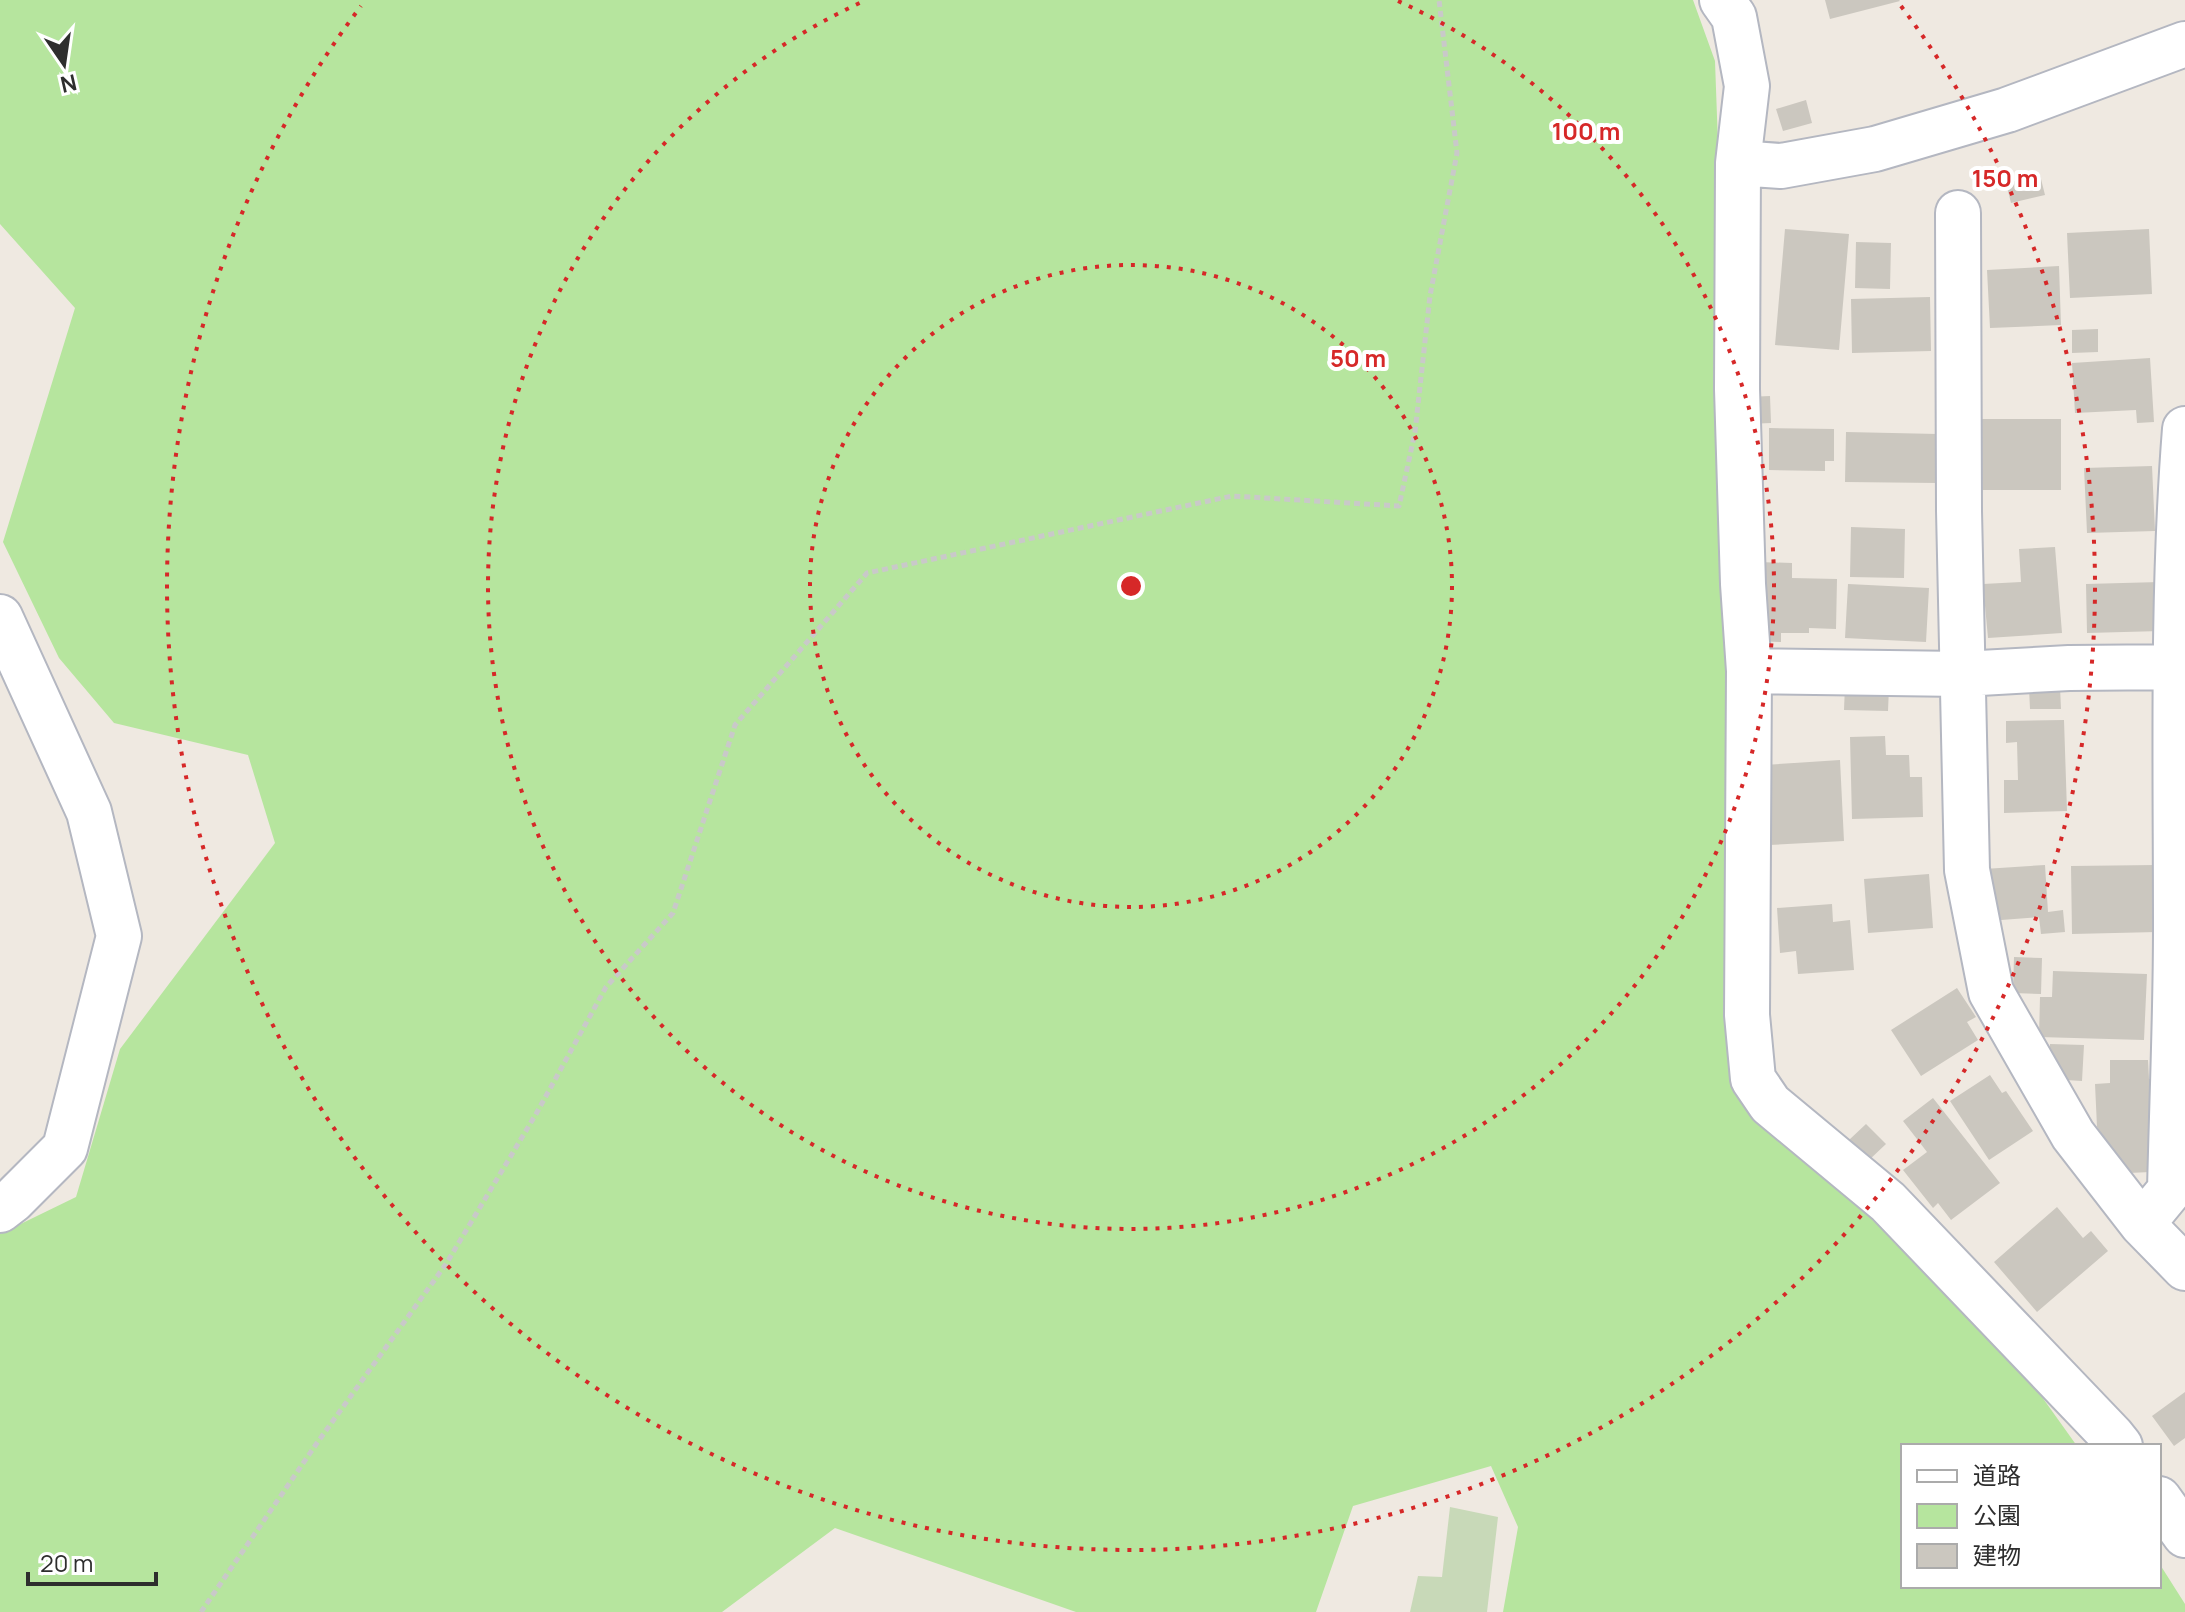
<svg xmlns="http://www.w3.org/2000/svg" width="2185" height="1612" font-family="Manrope,'Noto Sans JP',sans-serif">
  <rect width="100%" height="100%" fill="#efe9e1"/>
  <path fill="#b6e59e" d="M0,0H1693L1715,61L1731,505L1742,1063L2037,1390L2077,1446H1903V1586H2159V1563L2185,1604V1612H1503L1518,1527L1491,1466L1353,1506L1316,1612H1076L835,1528L722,1612H0V1234L76,1197L120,1049L275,843L248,755L114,723L59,658L3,542L75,308L0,224Z"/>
  <path fill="#c8d9b8" d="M1450,1507L1498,1517L1487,1612H1410L1418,1576L1442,1577Z"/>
  <path fill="#cbc7bf" d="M1825,0H1899L1900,1L1830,19Z
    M1806,100L1812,123L1783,131L1776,109Z
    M2040,175L2045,195L2011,203L2006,183Z
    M1785,229L1849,234L1839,350L1775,345Z
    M2149,229L2152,294L2070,298L2067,233Z
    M1856,242L1891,243L1890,289L1855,288Z
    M2059,266L2061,325L1990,328L1987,270Z
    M1930,297L1931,351L1852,353L1851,299Z
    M2098,329V352L2072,353V330Z
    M2150,358L2154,422L2137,423L2136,410L2075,413L2072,363Z
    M1770,396L1771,423L1748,424L1747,397Z
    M1982,419H2061V490H1982Z
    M1769,428L1834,429V461H1825V471L1769,470Z
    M1846,432L1938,434L1937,483L1845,482Z
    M2152,466L2155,531L2087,533L2084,468Z
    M1851,527L1905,529L1904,578L1850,577Z
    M2055,547L2062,633L1988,638L1983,584L2021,582L2019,549Z
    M1758,562L1792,563V578L1837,579L1836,629L1809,628V633H1781V642L1755,641Z
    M2160,582L2161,631L2087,633L2086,584Z
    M1848,584L1929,588L1926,642L1845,638Z
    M1845,685L1889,687L1888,711L1844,710Z
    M2060,687L2061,709H2030L2029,688Z
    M2064,720L2067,811L2004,813V780H2018L2017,742L2006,743V721Z
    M1885,736L1886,755H1909L1910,777H1922L1923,817L1852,819L1850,737Z
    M1840,760L1844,841L1769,845L1764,765Z
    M2045,865L2048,912L2063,910L2065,932L2041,934L2039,917L1988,921L1984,869Z
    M2156,865L2157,932L2072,934L2071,866Z
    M1929,874L1933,928L1868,933L1864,879Z
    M1832,904L1833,922L1850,920L1854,970L1798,974L1796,951L1780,953L1777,908Z
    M2014,957L2042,958L2041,994L2013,993Z
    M2053,971L2147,974L2144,1040L2039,1037L2040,997H2052Z
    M1957,988L1976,1017L1967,1022L1978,1040L1921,1076L1891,1030Z
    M2050,1044L2084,1045L2082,1081L2049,1079Z
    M2110,1060H2148L2149,1079H2156L2151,1172L2128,1173L2097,1127L2095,1084L2110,1083Z
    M1990,1075L2002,1093L2006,1091L2033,1131L1989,1160L1950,1101Z
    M1933,1098L2000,1183L1951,1220L1938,1203L1933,1208L1903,1170L1927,1152L1903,1121Z
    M1866,1124L1886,1144L1868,1161L1849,1140Z
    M2057,1207L2083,1238L2091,1231L2108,1251L2037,1312L1994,1262Z
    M2185,1392V1438L2174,1446L2152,1416Z"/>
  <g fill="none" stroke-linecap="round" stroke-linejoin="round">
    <g stroke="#b4b7c1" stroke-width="48">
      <path id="minor" d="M1722,0L1734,17L1747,86L1738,163L1737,389L1743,584L1749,671L1747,1015L1753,1079L1770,1104L1888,1202L2112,1436L2120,1446
        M1738,163L1781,166L1875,149L2007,110L2185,44
        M1958,213L1959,511L1967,870L1991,992L2073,1135L2142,1224L2185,1268
        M0,617L89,812L119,936L65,1148L13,1200L0,1210
        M1749,671L1962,674L2069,668L2185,667
        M2142,1224L2170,1190C2172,1103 2176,1016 2176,928C2176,762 2172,595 2185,429
        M2159,1499L2185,1535"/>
    </g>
    <path stroke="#c9c9c9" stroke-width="5" stroke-dasharray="6 4" stroke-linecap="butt" d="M201,1612L317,1443L446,1264L536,1114L606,987L673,913L735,725L867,573L1232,496L1399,506L1415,432L1430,296L1457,153L1439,0"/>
    <use href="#minor" stroke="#fff" stroke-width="44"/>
  </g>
  <g fill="none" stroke="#d62828" stroke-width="4" stroke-dasharray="4 8">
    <circle cx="1131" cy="586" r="321"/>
    <path d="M1398 1A643 643 0 1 1 864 1"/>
    <path d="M1901 6A964 964 0 1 1 361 6"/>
  </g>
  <circle cx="1131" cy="586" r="12" fill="#d62828" stroke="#fff" stroke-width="4"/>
  <g font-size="24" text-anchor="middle" font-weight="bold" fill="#d62828" stroke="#fff" stroke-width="8" stroke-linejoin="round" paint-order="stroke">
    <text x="1586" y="140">100 m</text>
    <text x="2005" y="187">150 m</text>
    <text x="1358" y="367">50 m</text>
  </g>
  <rect x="1901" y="1444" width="260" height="144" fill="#ffffff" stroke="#ababab" stroke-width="2"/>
  <rect x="1917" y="1470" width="40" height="12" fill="#ffffff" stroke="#ababab" stroke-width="2"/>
  <text x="1973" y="1484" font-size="24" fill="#2e2e2e">道路</text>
  <rect x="1917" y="1504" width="40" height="24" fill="#b6e59e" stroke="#ababab" stroke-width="2"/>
  <text x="1973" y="1524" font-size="24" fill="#2e2e2e">公園</text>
  <rect x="1917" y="1544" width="40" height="24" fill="#cbc7bf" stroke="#ababab" stroke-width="2"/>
  <text x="1973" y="1564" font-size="24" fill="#2e2e2e">建物</text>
  <g transform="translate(64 64) rotate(167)" stroke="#ffffff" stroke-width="6" paint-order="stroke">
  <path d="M0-6L14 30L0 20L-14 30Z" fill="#2e2e2e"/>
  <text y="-12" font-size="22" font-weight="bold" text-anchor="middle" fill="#2e2e2e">N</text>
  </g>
  <path d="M28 1572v12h128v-12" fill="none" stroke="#2e2e2e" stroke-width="4"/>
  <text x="40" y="1572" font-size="24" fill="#2e2e2e" stroke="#ffffff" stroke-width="6" paint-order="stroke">20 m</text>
</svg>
